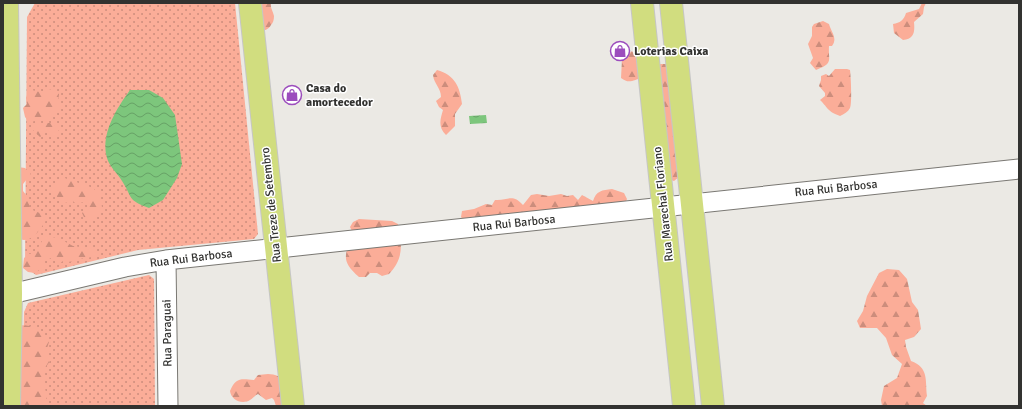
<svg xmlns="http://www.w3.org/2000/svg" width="1022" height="409" font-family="Signika,sans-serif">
  <defs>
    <pattern id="green-dots" width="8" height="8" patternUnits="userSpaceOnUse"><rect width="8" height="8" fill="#fbad98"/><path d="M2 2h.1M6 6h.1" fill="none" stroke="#cc8d7c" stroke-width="1.8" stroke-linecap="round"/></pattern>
    <pattern id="forest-firs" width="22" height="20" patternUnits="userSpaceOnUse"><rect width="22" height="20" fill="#fbad98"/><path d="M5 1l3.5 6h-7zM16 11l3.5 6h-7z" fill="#cc8d7c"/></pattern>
    <pattern id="water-waves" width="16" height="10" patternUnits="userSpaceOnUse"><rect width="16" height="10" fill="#7dc67c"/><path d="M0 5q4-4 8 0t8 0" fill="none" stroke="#67a166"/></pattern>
  </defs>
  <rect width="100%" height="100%" fill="#ebe9e4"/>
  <path fill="url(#green-dots)" d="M35,3H235L258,234L254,239L138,250L36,275L25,267L27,17Z
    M149,275L154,279L155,406H22L24,312L28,303Z"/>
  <path fill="url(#forest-firs)" d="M241,3H271C270,8 273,11 274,16C274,20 273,23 271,25C266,33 261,30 253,29Z
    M922,3H926L924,7L923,14L914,22C915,32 914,39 903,40L894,33L893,24C900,23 904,20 906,13L919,9Z
    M823,21L829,24C831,32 838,38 832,46H829C828,61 834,63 816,70L810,63L813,58L808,44L812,36V27L814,24Z
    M632,51C634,54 636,59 639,62C645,67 662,62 670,65L679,177L674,181L668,179L643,117L646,112L644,78C633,79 630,85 621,78L622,59Z
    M835,69H847L850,70C851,77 852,104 850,108C848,112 844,114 840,116C827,111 829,109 820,100L825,96V93L819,86L821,80V76L826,74L829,76Z
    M437,70C455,75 460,87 462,104L455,114V126L446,135C438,127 440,120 443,110L439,107L436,101L441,97C441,88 434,84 433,75Z
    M48,89L54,90L59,94L58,103L61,108C55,116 51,121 41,120L40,123H50L59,127V130L55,135L52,136L47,131L40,137L33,130V127L36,126L37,123L35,121L29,122L25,117L23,108L27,104L26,98L28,92L31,90L41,92Z
    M18,167L25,168L31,174L23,184V191L27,196L30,209L42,214L46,220C42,227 34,240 24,240C20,240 15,236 12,234Z
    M63,177C75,184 90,183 100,194L99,201L102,206C98,215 95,221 85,219L82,213L87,209L88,202L75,203L71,199L66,203L60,200L52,191L54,185Z
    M612,189L624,193L627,199L622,211L470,227L461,217L462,211L474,209L486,204L492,205L495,200C508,201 512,193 523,205L531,195L537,194L549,196L561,194L567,196L573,195L578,200L582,195L593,201C596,191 602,190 612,189Z
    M359,219L392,221L398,224C402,245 404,258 389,274L382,276L377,273H370L366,277H359C339,260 346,254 353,233L350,227L353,222Z
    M45,236L58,238L73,246L93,249L99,254L92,257L79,259L73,262L63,261L60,263L51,258L45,261L43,267L35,273L28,272L23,268L24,258L29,254L35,253Z
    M887,269L899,270L907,279L912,302L918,310L921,329L914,337L905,340L906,347L911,361C929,368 925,379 927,396L923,403L927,406H882L881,400L884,386L897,378L902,364L892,355L886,338L877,328H860L857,321L863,311L867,296L879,273Z
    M16,325C36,325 35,328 49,342L47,348L50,361L43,371L45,377L44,384L47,397L43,406H10Z
    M268,374C282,374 296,388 304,398V406H276L274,400L272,398L266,400L258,394C254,396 253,398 250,400C242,405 231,400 230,391C236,377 241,379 254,380L258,375Z"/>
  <path fill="url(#water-waves)" d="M130,90H149L163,98L175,115L182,164L177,178L163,200L149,208C127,200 133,198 122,181C118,174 109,166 107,158C100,134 117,108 130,90Z
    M486,115L487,123L470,124L469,116Z"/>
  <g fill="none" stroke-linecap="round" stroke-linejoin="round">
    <g stroke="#7a7873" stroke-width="21">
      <path id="minor" d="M166,260L168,406
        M3,294H11L125,267L166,260L1019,169"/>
    </g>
    <g stroke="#c6c6c5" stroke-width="24">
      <path id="major" d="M7,3L11,294L9,406
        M250,3L293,406
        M642,3L684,406
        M671,3L713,406"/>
    </g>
    <use href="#minor" stroke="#fff" stroke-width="19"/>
    <use href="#major" stroke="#d1dd7f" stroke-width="22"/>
  </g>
  <defs>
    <g id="shop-ring" transform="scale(1)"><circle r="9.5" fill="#fff" stroke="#9c4dbd" stroke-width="1.5"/><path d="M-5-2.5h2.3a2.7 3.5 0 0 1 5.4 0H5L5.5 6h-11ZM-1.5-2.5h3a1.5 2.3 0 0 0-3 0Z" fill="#9c4dbd"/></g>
  </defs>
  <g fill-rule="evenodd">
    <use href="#shop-ring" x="620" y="51"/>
    <use href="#shop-ring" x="292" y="95"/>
  </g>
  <g text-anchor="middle" stroke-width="3" stroke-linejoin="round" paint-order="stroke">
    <g font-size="12" font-weight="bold" fill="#323230" stroke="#fff" text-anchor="start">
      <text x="634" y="55">Loterias Caixa</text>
      <text x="306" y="92">Casa do<tspan x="306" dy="14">amortecedor</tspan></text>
    </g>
    <g font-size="12" fill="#323230" stroke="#fff">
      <text transform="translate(836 188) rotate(-6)" y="4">Rua Rui Barbosa</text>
      <text transform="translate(663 204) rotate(-96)" y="4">Rua Marechal Floriano</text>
      <text transform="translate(271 205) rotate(-96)" y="4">Rua Treze de Setembro</text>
      <text transform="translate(514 223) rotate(-6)" y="4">Rua Rui Barbosa</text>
      <text transform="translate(191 258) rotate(-7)" y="4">Rua Rui Barbosa</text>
      <text transform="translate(167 333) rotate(-91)" y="4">Rua Paraguai</text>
    </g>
  </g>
  <rect width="1022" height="409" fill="none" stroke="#323230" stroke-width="8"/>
</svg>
